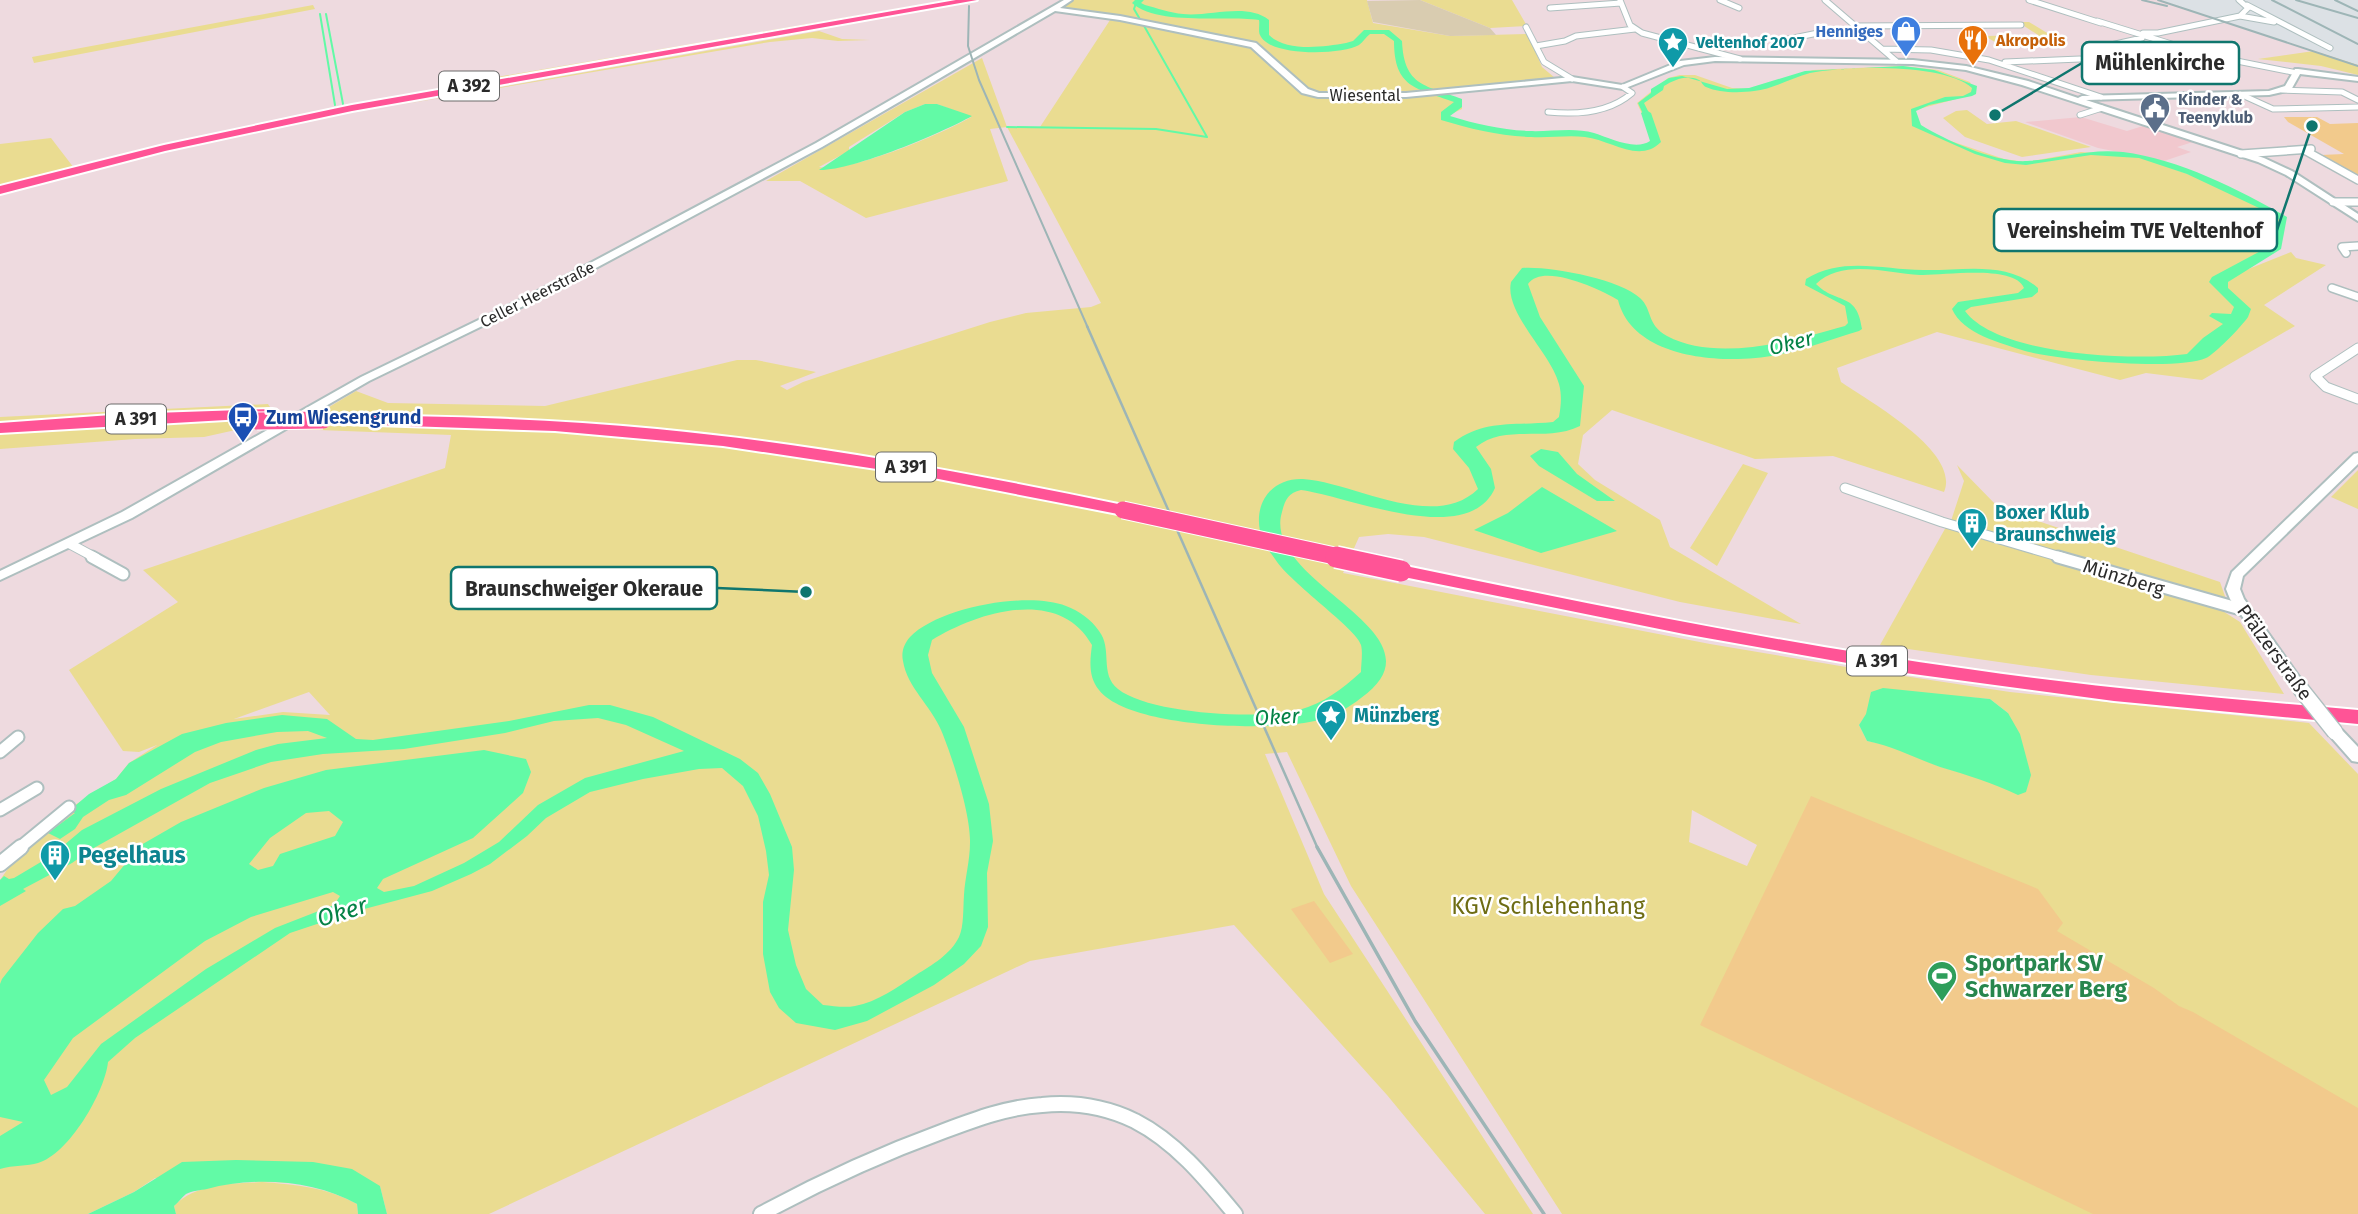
<svg xmlns="http://www.w3.org/2000/svg" width="2358" height="1214" font-family="'Fira Sans',sans-serif">
  <rect width="100%" height="100%" fill="#eedadf"/>
  <path fill="#dce1e5" d="M2162,0H2358V65L2170,3Z"/>
  <path fill="#f1c8ce" d="M2081,117L2127,131L2146,125L2196,141L2177,147L2191,152L2164,161L2098,148L2025,122Z"/>
  <path fill="#eadc91" fill-rule="evenodd" d="M948,0H963L483,82L480,80Z
    M1072,0H1367L1373,23L1450,36L1528,34L1542,67L1555,78L1437,90L1462,101V109L1449,115L1450,118C1476,126 1503,132 1529,133C1550,134 1569,131 1589,133C1611,136 1627,152 1651,145L1649,129L1637,103L1668,78L1680,75H1695L1732,88L1752,89L1813,70L1901,66L1938,70L1970,82L1975,94L1915,110L1919,125L1939,137L2004,159L2026,162L2081,152L2136,156L2205,180L2278,215L2281,220L2277,249L2226,276L2228,282L2241,272L2291,252L2296,258L2326,265L2264,305L2295,326L2202,380L2146,373L2120,380L1937,332L1837,368L1841,382C1870,402 1961,452 1944,492L1833,456L1755,459L1612,410L1583,435L1578,464L1595,480L1660,520L1670,547L1801,624L1680,602L1424,537L1388,534L1359,537L1343,573L1710,644L1864,670L2010,692L2309,723L2358,774V1214H1562L1351,886L1287,752L1265,754L1324,894L1533,1214H1485L1387,1095L1234,925L1030,961L489,1214H387L380,1186L155,1178L134,1192L88,1214H0V880L9,867L7,862L75,805L116,779L129,763L157,745L139,752L123,751L69,670L178,602L143,570L445,468L451,435L292,429L356,391L388,403L545,406L737,360H756L816,372L780,386L787,390L803,382L845,368L990,322L1026,313L1091,307L1101,303L1007,127L990,129L1008,181L866,218L800,181H766L982,58L1007,127H1040L1112,17L1059,7ZM925,104H937L971,117C944,133 848,174 819,167L849,151V147L905,112ZM309,692L330,715L283,712L234,719ZM1954,696L1990,699L2008,713L1986,780L1938,766L1892,746L1867,741L1859,725L1866,715ZM1692,810L1757,845L1747,866L1689,842Z
    M1420,0H1512L1527,26L1490,28Z
    M313,5L315,9L34,63L32,57Z
    M2018,22H2029L2067,45L2003,47L1985,36L2038,35Z
    M819,31L842,39L870,40L838,41L812,38L770,42L393,106Z
    M2314,51L2358,65V75L2321,66L2258,59Z
    M1967,110L1987,124L2016,121L2091,147L2022,157L1965,137L1943,118L1956,111Z
    M51,138L74,168L0,187V144Z
    M268,404L272,410L240,429L204,437L135,439L0,449V417Z
    M1743,464L1768,473L1717,566L1690,548Z
    M1957,465L1999,508L2220,582L2227,602L1951,521L1964,481Z
    M2358,470V509L2331,497Z
    M1946,527L2218,608L2240,622L2284,694L2091,675L1880,645Z
    M262,1182C297,1185 326,1187 357,1204L358,1214H176L174,1206C197,1183 231,1184 262,1182Z"/>
  <path fill="#d9ccb0" d="M1420,0L1490,28L1496,35L1450,36L1373,22L1367,1Z"/>
  <path fill="#f2ca8c" d="M2284,117H2317L2330,124L2358,123V177L2321,155L2344,154L2288,122Z
    M1811,796L2038,889L2063,923L2057,931L2154,988L2179,1006L2193,1012L2358,1108V1214H2093L1700,1025Z
    M1314,901L1353,954L1330,963L1291,909Z"/>
  <path fill="#62faa6" fill-rule="evenodd" d="M1903,66L1934,70L1977,86L1976,94L1972,96L1929,105L1916,111L1921,125C1947,141 1996,163 2027,161C2059,159 2089,148 2123,152C2179,159 2238,189 2287,217L2281,249L2228,282V288L2251,309L2248,317C2242,326 2214,355 2206,358C2178,371 2056,360 2025,351C2001,343 1963,334 1952,309L1958,302L2018,293L2024,288C2014,264 1942,276 1920,275C1888,273 1842,258 1816,284C1837,305 1857,291 1862,329L1859,331C1832,339 1804,350 1776,355C1726,365 1633,360 1618,300C1601,290 1543,262 1528,284L1540,317L1584,386L1580,426C1546,443 1505,423 1476,447L1491,469L1495,488C1468,549 1348,496 1301,490C1288,493 1285,500 1282,512C1260,584 1453,632 1361,698C1348,708 1335,716 1319,720C1275,732 1129,729 1099,690C1088,677 1090,660 1092,645C1059,586 978,612 932,640L928,655L932,673L964,727L989,804L993,841L987,873L988,927L981,946L964,964L934,985L867,1021L835,1030L796,1023L779,1008L770,992L763,954V902L769,875L766,851L758,816L743,786L722,768L699,769L643,779L590,792L546,818L527,836L490,864L471,874L432,891L353,912L290,933L135,1038L108,1062C105,1092 69,1154 38,1163C28,1166 13,1165 0,1169V1136L23,1122L0,1117V984L2,979L38,933L63,909L75,906L111,881L141,845L181,822L264,788L326,770L484,750L526,759L531,772L523,793L473,838L383,879L377,888L384,892L414,886L464,863L499,842L538,805L585,778L684,751L626,725L598,718L554,721L505,733L404,749L323,754L271,762L210,783L92,849L72,863L23,889L26,891L0,906V880L4,876L9,879L14,878L51,856L82,830L161,789L256,750L278,744L327,738L308,731L277,732L221,742L195,752L126,795L109,800L83,817L75,829L60,839L48,833L75,813L69,811L89,794L116,779L129,763L182,734L226,723L282,715L327,719L356,739L373,740L509,721L589,705H610L653,717L740,759L758,773L770,794L792,847L794,870L788,930L796,965L806,989L823,1005C833,1006 845,1008 855,1006C877,1002 898,987 916,975C932,965 951,954 959,937C964,926 963,908 964,895C965,878 970,860 970,843C971,815 952,756 941,730C931,706 907,687 903,661C901,652 904,644 910,637C939,607 1028,591 1066,606C1079,611 1091,619 1099,631C1113,649 1099,674 1118,689C1149,714 1260,720 1299,710C1324,703 1342,689 1361,672C1361,664 1363,653 1361,645C1357,629 1290,583 1275,559C1269,551 1262,541 1260,531C1254,501 1273,478 1303,479C1353,482 1434,532 1478,489L1469,468L1453,449L1454,442C1485,419 1516,426 1553,422L1559,417C1561,406 1562,395 1559,384C1551,353 1504,313 1511,282L1522,268C1550,266 1619,279 1640,298C1653,310 1646,324 1667,336C1718,363 1794,340 1845,326L1848,323L1845,306L1805,285L1806,279C1843,256 1884,270 1923,270C1962,271 2006,260 2038,288V292L2032,297L1971,307L1965,311C1998,356 2136,361 2187,354L2203,338L2223,324L2209,316L2212,313L2231,314L2234,307L2209,282L2212,277L2270,246L2279,220L2276,216L2187,174L2139,158L2091,155L2026,165L2005,163L1975,154L1912,126L1911,109L1945,97L1963,96L1971,92L1972,88C1945,63 1845,66 1810,73C1791,78 1773,89 1754,91C1740,93 1719,93 1706,87C1703,86 1702,82 1699,80C1687,74 1674,80 1664,86L1663,90L1644,103L1651,117L1656,142L1638,103L1651,93V89L1669,78L1682,76L1727,89L1749,88L1805,71ZM329,811L343,822L335,836L280,854L273,866L258,870L249,864L270,838L306,813ZM333,892L340,896L334,905L275,928L206,969L101,1044L67,1087L51,1095L44,1080L73,1038L205,941L251,917Z
    M925,104H937L972,116C942,133 852,171 819,170L905,112Z
    M1541,449L1558,452L1577,474L1615,501H1597L1539,466L1530,456Z
    M1542,487L1617,531L1541,553L1474,530L1508,513Z
    M1883,688L1990,699L2008,713L2020,734L2031,775L2026,792L2018,795C1993,783 1967,775 1940,767C1915,758 1893,746 1867,741L1859,725L1866,714L1871,692Z
    M236,1160L313,1162L352,1169L380,1186L387,1214H358L357,1204C314,1180 255,1176 207,1189C201,1190 192,1191 186,1194C182,1197 178,1203 174,1206L176,1214H88L134,1192L182,1162Z"/>
  <g fill="none" stroke-linecap="round" stroke-linejoin="round">
    <path stroke="#62faa6" stroke-width="2" d="M1136,3L1134,9L1141,21
      M320,14L335,105
      M326,14L343,104
      M1007,127L1156,129L1207,137L1143,24"/>
    <path fill="#62faa6" fill-rule="evenodd" d="M1144,0L1141,3L1145,5C1157,8 1170,13 1183,14C1209,17 1247,2 1269,20V35C1287,52 1323,47 1346,43L1353,41L1364,30H1389L1402,41C1404,87 1426,85 1462,99V107L1450,116C1476,124 1502,130 1529,131C1550,132 1574,127 1594,133C1610,138 1635,151 1650,141L1641,113L1646,110L1651,113L1661,142C1639,164 1611,140 1585,137C1568,135 1549,138 1531,137C1500,136 1471,129 1441,120V112L1454,102C1416,88 1394,88 1394,41L1384,34H1370C1366,37 1363,42 1359,45C1342,55 1269,57 1260,35C1258,31 1260,24 1259,20C1225,15 1157,26 1132,3L1135,0Z"/>
    <g stroke="#aebfbf" stroke-width="7">
      <path id="street-far4" d="M1620,0L1630,25L1642,33L1740,59
        M1720,0L1739,8
        M1825,0L1896,61
        M2029,0L2101,23
        M2247,5L2330,48
        M1550,8L1621,3
        M2240,16L2274,22
        M2097,21L2207,55L2297,73
        M1855,26L2021,25
        M1526,27L1544,62L1572,79
        M2143,33H2158L2240,16L2248,8L2239,0
        M1778,41L1818,33H1863
        M1536,46L1565,41L1576,36L1635,29
        M1882,49L1931,50L1989,60L2101,97
        M2134,58L2111,45L2142,38
        M2005,62L2080,59
        M2282,90L2342,92L2358,100
        M2240,94L2273,109L2358,107
        M1548,112C1577,115 1609,113 1632,93L1623,87
        M2080,115L2102,108"/>
    </g>
    <g stroke="#aebfbf" stroke-width="10">
      <path id="street-far3" d="M2306,151L2358,180
        M2241,154L2311,149
        M2333,202H2358
        M2346,253L2342,247L2358,246
        M2332,288L2358,297"/>
    </g>
    <g stroke="#aebfbf" stroke-width="11">
      <path id="street-far2" d="M2358,348L2315,376L2326,387L2358,399
        M1845,488L1942,522L2064,558
        M70,544L96,558"/>
    </g>
    <g stroke="#aebfbf" stroke-width="15">
      <path id="street-far1" d="M92,557L123,574
        M2058,557L2244,610
        M0,752L18,737
        M0,810L37,788
        M18,849L69,807"/>
    </g>
    <g stroke="#aebfbf" stroke-width="18">
      <path id="street" d="M0,864L21,847
        M761,1214C820,1182 881,1154 944,1131C976,1119 1008,1107 1042,1105C1073,1102 1106,1107 1135,1121C1176,1142 1206,1179 1235,1214"/>
    </g>
    <g stroke="#aebfbf" stroke-width="4">
      <path id="secondary" d="M1064,0H1072L1060,8L1120,16L1256,43L1308,89L1319,93H1406L1572,77L1622,85L1680,61L1715,57L1913,60L1966,66L2028,81L2078,98L2082,96L2269,91L2285,86L2295,69H2298L2358,77V81L2300,74L2291,90L2269,95L2086,100L2264,158L2292,171L2358,214V221L2286,175L2258,162L2022,85L1966,70L1913,64L1715,61L1684,65L1623,89L1572,81L1406,97H1318L1302,93L1251,47L1120,20L1055,11L822,147L538,299L369,381L132,518L0,580V571L122,512L361,377L530,295L816,143Z
        M2358,453V464L2243,576L2240,589L2244,599L2307,688L2300,693L2295,691L2230,599L2226,589L2232,572L2354,454Z
        M2335,727L2340,728L2358,747V762L2352,761L2330,736L2327,732L2330,728Z"/>
    </g>
    <g stroke="#fff" stroke-width="4">
      <path id="highway" d="M956,0H977L352,111L165,151L0,194V186L164,145L352,105Z
        M272,409L278,411L280,414L278,417L0,433V423L125,414Z
        M323,415C435,416 546,418 657,429C814,444 969,473 1123,505L1132,510L1123,515L923,476L723,446L555,431L317,423L315,420Z
        M1401,565C1589,604 1778,643 1968,669C2098,688 2228,699 2358,710V724L2114,701L1898,672L1684,634L1394,575L1392,571L1394,567Z"/>
    </g>
    <use href="#street-far4" stroke="#fff" stroke-width="5"/>
    <use href="#street-far3" stroke="#fff" stroke-width="7"/>
    <use href="#street-far2" stroke="#fff" stroke-width="9"/>
    <use href="#street-far1" stroke="#fff" stroke-width="11"/>
    <use href="#street" stroke="#fff" stroke-width="14"/>
    <use href="#secondary" fill="#fff" fill-rule="evenodd"/>
    <use href="#highway" fill="#ff5496" fill-rule="evenodd"/>
    <path stroke="#9db5b6" stroke-width="2" d="M2142,0L2167,6
      M2158,0L2358,66
      M2272,0L2358,44
      M2296,0L2358,18
      M2335,0L2358,11
      M969,6L968,46L979,80L1088,328"/>
    <path stroke="#9db5b6" stroke-width="2.5" d="M1087,326L1318,849"/>
    <path stroke="#9db5b6" stroke-width="3.5" d="M1317,847L1415,1021L1544,1214"/>
    <g stroke="#aebfbf" stroke-width="18" stroke-linecap="butt">
      <path id="secondary-bridge" d="M2300,688L2335,732"/>
    </g>
    <g stroke="#fff" stroke-width="19" stroke-linecap="butt">
      <path id="highway-bridge-far1" d="M257,421L323,420
        M1123,510L1344,558"/>
    </g>
    <g stroke="#fff" stroke-width="24" stroke-linecap="butt">
      <path id="highway-bridge" d="M1336,557L1401,571"/>
    </g>
    <use href="#secondary-bridge" stroke="#fff" stroke-width="15"/>
    <use href="#highway-bridge-far1" stroke="#ff5496" stroke-width="17"/>
    <use href="#highway-bridge" stroke="#ff5496" stroke-width="21"/>
  </g>
  <defs>
    <g id="shop-pin" transform="scale(1.575)"><path d="M0 17L-7.5 6A9.5 9.5 0 1 1 7.5 6Z" fill="#3f7fe0" stroke="#fff"/><path d="M-5-2.5h2.3a2.7 3.5 0 0 1 5.4 0H5L5.5 6h-11ZM-1.5-2.5h3a1.5 2.3 0 0 0-3 0Z" fill="#fff"/></g>
    <g id="restaurant-pin" transform="scale(1.575)"><path d="M0 17L-7.5 6A9.5 9.5 0 1 1 7.5 6Z" fill="#e8710a" stroke="#fff"/><path d="M-5-6h1v4h1v-4h1v4h1v-4h1v5L-1.5 .5V6h-2V.5L-5-1ZM5-6V6H3V1.5H1.5Q1.5-4 5-6Z" fill="#fff"/></g>
    <g id="sight-pin" transform="scale(1.575)"><path d="M0 17L-7.5 6A9.5 9.5 0 1 1 7.5 6Z" fill="#0f9aa8" stroke="#fff"/><path d="M0-6L1.8-2.2L6-1.7L2.9 1.2L3.7 5.4L0 3.3L-3.7 5.4L-2.9 1.2L-6-1.7L-1.8-2.2Z" fill="#fff"/></g>
    <g id="civic-pin" transform="scale(1.575)"><path d="M0 17L-7.5 6A9.5 9.5 0 1 1 7.5 6Z" fill="#5c6f8a" stroke="#fff"/><path d="M-.6-6.5H3V-4.5H.6V-3L4-1V1h2V6H-6V1h2V-1L-.6-3ZM-1.2 2.5V6h2.4V2.5Z" fill="#fff"/></g>
    <g id="bus-pin" transform="scale(1.575)"><path d="M0 17L-7.5 6A9.5 9.5 0 1 1 7.5 6Z" fill="#1a4fb4" stroke="#fff"/><path d="M-5-6H5V4H4V6H2V4H-2V6H-4V4H-5ZM-3.5-4V0h7V-4ZM-3.5 1.2v1.5H-2V1.2ZM2 1.2v1.5H3.5V1.2Z" fill="#fff"/></g>
    <g id="building-pin" transform="scale(1.575)"><path d="M0 17L-7.5 6A9.5 9.5 0 1 1 7.5 6Z" fill="#0f9aa8" stroke="#fff"/><path d="M-4-6H4V6H1V3H-1V6H-4ZM-2.5-4.3h1.7v1.8h-1.7ZM.8-4.3h1.7v1.8H.8ZM-2.5-1h1.7V.8h-1.7ZM.8-1h1.7V.8H.8Z" fill="#fff"/></g>
    <g id="stadium-pin" transform="scale(1.575)"><path d="M0 17L-7.5 6A9.5 9.5 0 1 1 7.5 6Z" fill="#2e9e5b" stroke="#fff"/><path d="M0-5a6.5 5 0 1 0 0 10a6.5 5 0 1 0 0-10ZM-3.5-1.8h7v3.6h-7Z" fill="#fff"/></g>
  </defs>
  <g fill-rule="evenodd">
    <use href="#shop-pin" x="1906" y="31"/>
    <use href="#restaurant-pin" x="1973" y="40"/>
    <use href="#sight-pin" x="1673" y="42"/>
    <use href="#civic-pin" x="2155" y="108"/>
    <use href="#bus-pin" x="243" y="417"/>
    <use href="#building-pin" x="1972" y="523"/>
    <use href="#sight-pin" x="1331" y="715"/>
    <use href="#building-pin" x="55" y="855"/>
    <use href="#stadium-pin" x="1942" y="976"/>
  </g>
  <g text-anchor="middle" stroke-width="5" stroke-linejoin="round" paint-order="stroke">
    <g font-size="16" font-weight="bold" fill="#366cbe" stroke="#fff" text-anchor="end">
      <text x="1883" y="37">Henniges</text>
    </g>
    <g font-size="16" font-weight="bold" fill="#c56008" stroke="#fff" text-anchor="start">
      <text x="1996" y="46">Akropolis</text>
    </g>
    <g font-size="16" font-weight="bold" fill="#0d838f" stroke="#fff" text-anchor="start">
      <text x="1696" y="48">Veltenhof 2007</text>
    </g>
    <g font-size="16" fill="#2a2a2a" stroke="#fff">
      <text x="1365" y="101">Wiesental</text>
      <text transform="translate(537 294) rotate(-27)" y="6">Celler Heerstraße</text>
    </g>
    <g font-size="16" font-weight="bold" fill="#4e5e75" stroke="#fff" text-anchor="start">
      <text x="2178" y="105">Kinder &amp;<tspan x="2178" dy="18">Teenyklub</tspan></text>
    </g>
    <g fill="#fff" stroke="#6a6a6a" stroke-width="2">
      <rect x="439" y="71.5" width="60" height="29" rx="5"/>
      <rect x="106" y="404.5" width="60" height="29" rx="5"/>
      <rect x="876" y="452.5" width="60" height="29" rx="5"/>
      <rect x="1847" y="646.5" width="60" height="29" rx="5"/>
    </g>
    <g font-size="18" font-weight="bold" fill="#2a2a2a">
      <text x="469" y="92">A 392</text>
      <text x="136" y="425">A 391</text>
      <text x="906" y="473">A 391</text>
      <text x="1877" y="667">A 391</text>
    </g>
    <g font-size="19" font-weight="bold" fill="#164399" stroke="#fff" text-anchor="start">
      <text x="266" y="424">Zum Wiesengrund</text>
    </g>
    <g font-size="19" font-weight="bold" fill="#0d838f" stroke="#fff" text-anchor="start">
      <text x="1995" y="519">Boxer Klub<tspan x="1995" dy="22">Braunschweig</tspan></text>
      <text x="1354" y="722">Münzberg</text>
    </g>
    <g font-size="19" fill="#2a2a2a" stroke="#fff">
      <text transform="translate(2124 577) rotate(17)" y="7">Münzberg</text>
      <text transform="translate(2275 652) rotate(54)" y="7">Pfälzerstraße</text>
    </g>
    <g font-size="21" font-style="italic" fill="#048246" stroke="#fff">
      <text transform="translate(1791 343) rotate(-14)" y="7">Oker</text>
      <text transform="translate(1277 717) rotate(-3)" y="7">Oker</text>
    </g>
    <g font-size="23" font-weight="bold" fill="#0d838f" stroke="#fff" text-anchor="start">
      <text x="78" y="863">Pegelhaus</text>
    </g>
    <g font-size="23" fill="#6e6c13" stroke="#fff">
      <text x="1548" y="914">KGV Schlehenhang</text>
    </g>
    <g font-size="23" font-weight="bold" fill="#27864d" stroke="#fff" text-anchor="start">
      <text x="1965" y="971">Sportpark SV<tspan x="1965" dy="26">Schwarzer Berg</tspan></text>
    </g>
    <g font-size="24" font-style="italic" fill="#048246" stroke="#fff">
      <text transform="translate(342 912) rotate(-17)" y="8">Oker</text>
    </g>
  </g>
  <path fill="none" stroke="#0f766e" stroke-width="2.5" d="M1995 115L2082 63M2312 126L2277 230M806 592L717 588"/>
  <g fill="#0f766e" stroke="#fff" stroke-width="2.5">
    <circle cx="1995" cy="115" r="7"/>
    <circle cx="2312" cy="126" r="7"/>
    <circle cx="806" cy="592" r="7"/>
  </g>
  <g fill="#fff" stroke="#0f766e" stroke-width="2.5">
    <rect x="2082" y="42" width="157" height="42" rx="7"/>
    <rect x="1994" y="209" width="283" height="42" rx="7"/>
    <rect x="451" y="567" width="266" height="42" rx="7"/>
  </g>
  <g font-size="21" text-anchor="middle" font-weight="bold" fill="#2a2a2a">
    <text x="2160" y="70">Mühlenkirche</text>
    <text x="2135" y="238">Vereinsheim TVE Veltenhof</text>
    <text x="584" y="596">Braunschweiger Okeraue</text>
  </g>
</svg>
